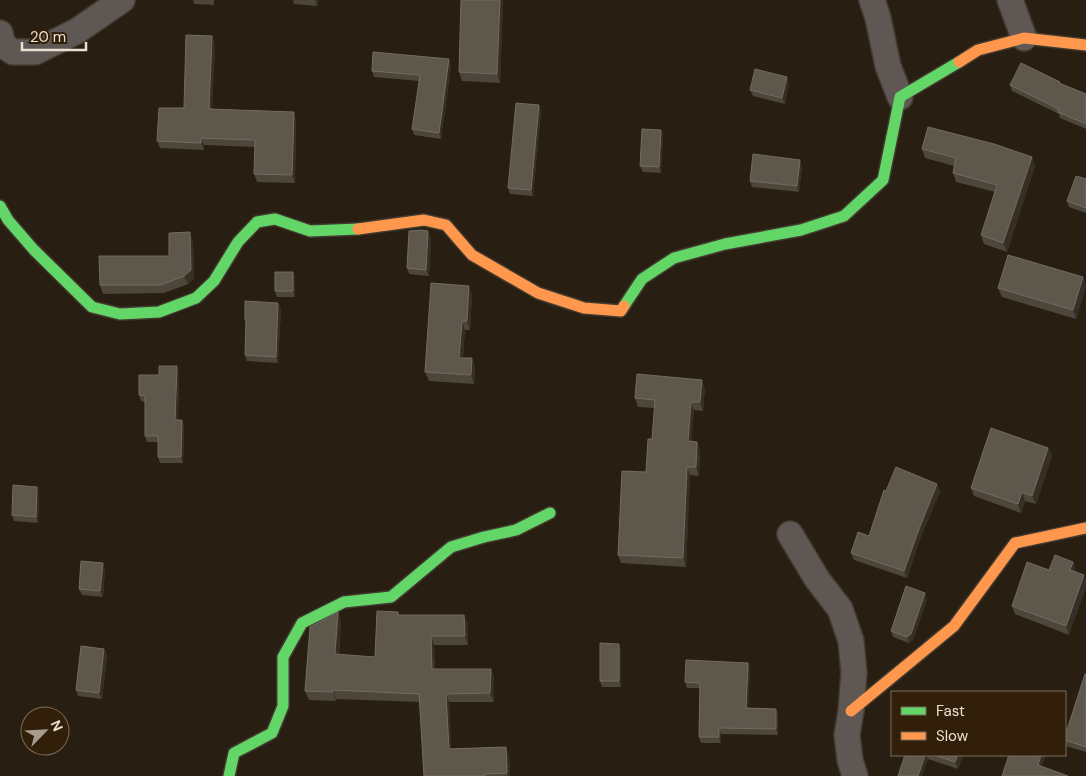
<svg xmlns="http://www.w3.org/2000/svg" width="1086" height="776" font-family="'DM Sans',sans-serif">
  <rect width="100%" height="100%" fill="#281e12"/>
  <g fill="none" stroke-linecap="round" stroke-linejoin="round">
    <g stroke="#42392f" stroke-width="28">
      <path id="street" d="M872,0L878,18L888,66L900,97
        M1010,0L1024,38
        M0,33L3,45L13,52H35L77,31L122,0
        M790,534L817,579L840,609L851,641L854,673L851,711L847,735L850,760L855,776"/>
    </g>
    <g stroke="#42392f" stroke-width="14">
      <path id="fast" d="M0,206L8,220L34,250L92,307L120,314L159,312L196,298L214,281L238,242L257,222L275,219L310,231L358,229
        M624,306L642,279L674,258L725,244L801,230L844,216L883,180L900,97L959,62
        M229,776L234,753L272,733L283,706V657L302,623L344,602L391,597L451,547L484,537L516,530L550,513"/>
    </g>
    <g stroke="#42392f" stroke-width="14">
      <path id="slow" d="M959,62L978,50L1024,38L1086,45
        M358,229L424,220L446,225L472,255L538,293L584,308L621,311L624,306
        M851,711L954,626L1015,543L1086,528"/>
    </g>
    <use href="#street" stroke="#5e5753" stroke-width="25"/>
    <use href="#fast" stroke="#63d668" stroke-width="11"/>
    <use href="#slow" stroke="#ff974d" stroke-width="11"/>
  </g>
  <path fill="#4d463b" d="M193,0H214V5L194,4Z
    M293,0H318L317,6L294,4Z
    M461,0H503L500,83L462,81L459,72Z
    M215,43L212,109L296,119L295,183L257,182L254,174L255,147L204,145V150L160,148L157,141L184,108Z
    M451,65L441,139L414,135L412,129L419,81L374,77L372,71Z
    M1060,82V84L1086,94V129L1060,118L1059,114L1012,91L1010,85Z
    M789,83L785,104L753,96L750,90Z
    M539,105L541,111L533,196L510,194L508,188Z
    M661,130L663,136L661,173L643,172L640,166Z
    M922,149L1032,157L1035,166L1007,252L984,244L981,235L995,192L956,182L953,173L954,166L925,158Z
    M802,166L799,192L752,187L750,181Z
    M1086,179V213L1069,207L1067,201Z
    M431,238L429,276L409,274L407,268Z
    M193,241L194,278L188,284L164,293L103,294L100,285L169,256Z
    M293,272L295,278V297H277L275,291Z
    M1083,277L1086,286L1076,319L1002,297L998,288Z
    M472,295L470,330H465L463,358L475,367L474,384L429,381L425,372Z
    M281,309L278,363L247,361L245,355L246,324L245,320Z
    M179,372L178,420H182L184,426L183,463H160L158,457V442H147L145,436V402L141,401L139,395L159,375Z
    M705,388L703,411L694,410L691,442H697L700,450L699,476L690,475L686,567L621,563L618,555L646,472L652,439L655,408L638,407L635,398Z
    M1048,448L1052,456L1036,504L1025,501L1021,513L974,496L971,488Z
    M937,484L940,492L921,536L907,578L854,560L851,553L869,536L886,491Z
    M37,487L39,493L38,523L14,521L12,515Z
    M1073,562L1076,571L1069,635L1015,614L1012,606L1049,570Z
    M103,563L105,569L103,597L82,595L79,589Z
    M927,599L913,640L909,643L893,637L891,631Z
    M338,612L341,621L339,655L375,657L398,612L399,615H464L468,624V645H434L435,669H491L494,678V702H449L451,749L506,747L509,756L510,776H424L420,702L336,699V701L309,700L305,691Z
    M104,649L107,655L102,699L78,696L76,690Z
    M621,650V687H602L600,681Z
    M748,663L750,669L748,708L778,715V735L721,734V743H701L699,737L700,688H687L685,682Z
    M1086,674V752L1066,746L1065,743V736Z
    M905,755H963L958,769L928,759Z"/>
  <path fill="#372f24" d="M315,0H318L317,6Z
    M500,0H503L500,83L497,74Z
    M212,36L215,43L212,117L209,109Z
    M449,59L451,65L441,139L439,133Z
    M787,77L789,83L785,104L782,98Z
    M539,105L541,111L533,196L531,190Z
    M294,112L296,119L295,183L292,175Z
    M661,130L663,136L661,173L659,167Z
    M201,138L204,145V150L201,143Z
    M1032,157L1035,166L1007,252L1003,243Z
    M800,160L802,166L799,192L797,186Z
    M428,231L431,238L429,276L426,270Z
    M190,232L193,241L194,278L188,284L184,276Z
    M293,272L295,278V297L293,291Z
    M1083,277L1086,286L1076,319L1073,310Z
    M469,286L472,295L470,330L467,321Z
    M278,303L281,309L278,363L276,357Z
    M462,321L465,330L462,366L459,358Z
    M472,358L475,367L474,384L471,375Z
    M177,366L179,372L178,426L175,420Z
    M702,380L705,388L703,411L700,402Z
    M691,402L694,410L691,450L688,441Z
    M182,420L184,426L183,463L181,457Z
    M697,442L700,450L699,476L696,467Z
    M1048,448L1052,456L1036,504L1032,496Z
    M687,467L690,475L686,567L683,558Z
    M937,484L940,492L921,536L907,578L904,571L919,529Z
    M37,487L39,493L38,523L36,517Z
    M1022,492L1025,501L1021,513L1018,504Z
    M1073,562L1076,571L1074,579L1070,570Z
    M103,563L105,569L103,597L100,591Z
    M1084,575L1086,580V588L1069,635L1066,626Z
    M925,593L927,599L913,640L909,643L907,637Z
    M338,612L341,621L338,663L335,654Z
    M464,615L468,624V645L465,636Z
    M431,636L434,645L435,678L432,669Z
    M619,644L621,650V687L619,681Z
    M104,649L107,655L102,699L99,693Z
    M748,663L750,669L748,714L746,708Z
    M491,669L494,678V702L490,693Z
    M333,690L336,699V701L333,692Z
    M446,694L449,702L452,758L449,749Z
    M776,709L778,715V735L776,729Z
    M719,728L721,734V743L719,737Z
    M506,747L509,756L510,776H508L507,773Z
    M925,755H927L928,759L922,776H918Z
    M958,755H963L958,769L955,762Z
    M1041,755H1046L1040,772L1038,765Z"/>
  <path fill="#5e574c" stroke="#746c61" d="M461,0H500L497,74L459,72Z
    M186,35L212,36L209,109L294,112L292,175L254,174L255,140L201,138V143L157,141L159,108H184Z
    M373,52L449,59L439,133L412,129L420,75L372,71Z
    M1021,63L1060,82L1059,83L1086,94V124L1058,112L1059,109L1010,85Z
    M755,69L787,77L782,98L750,90Z
    M516,103L539,105L531,190L508,188Z
    M928,127L994,144L1032,157L1003,243L981,235L997,185L953,173L956,158L922,149Z
    M642,129L661,130L659,167L640,166Z
    M753,154L800,160L797,186L750,181Z
    M1076,176L1086,179V208L1067,201Z
    M421,230L428,231L426,270L407,268L409,231Z
    M190,232L191,270L184,276L161,285H100L99,256H169V233Z
    M1008,255L1083,277L1073,310L998,288Z
    M275,272H293V291H275Z
    M431,283L469,286L467,321H462L459,358H472L471,375L425,372Z
    M245,301L278,303L276,357L245,355L246,320H245Z
    M159,366H177L175,420H182L181,457H158V436H145V396L139,395V375H159Z
    M637,374L702,380L700,402H691L688,441L697,442L696,467H687L683,558L618,555L622,471L646,472L648,439H652L655,400L635,398Z
    M991,428L1048,448L1032,496L1022,492L1018,504L971,488Z
    M896,467L937,484L919,529L904,571L851,553L858,532L869,536L884,490L886,491Z
    M13,485L37,487L36,517L12,515Z
    M1055,555L1073,562L1070,570L1084,575L1066,626L1012,606L1027,562L1049,570Z
    M81,561L103,563L100,591L79,589Z
    M906,586L925,593L911,634L907,637L891,631Z
    M377,611L398,612V615H464L465,636H431L432,669H491L490,693L446,694L449,749L506,747L507,773L485,774V776H424L419,694L333,690V692L305,691L310,627L338,612L335,654L375,657Z
    M600,643L619,644V681H600Z
    M81,646L104,649L99,693L76,690Z
    M686,660L748,663L746,708L776,709V729L719,728V737H699L700,683L685,682Z
    M1085,674H1086V747L1065,740V736Z
    M905,755H925L918,776H898Z
    M934,755H958L955,762Z
    M1009,755H1041L1038,765L1068,776H1002Z"/>
  <rect x="891" y="691" width="175" height="65" fill="#311f09" stroke="#7b6c59"/>
  <rect x="901" y="707" width="25" height="8" fill="#63d668" stroke="#7b6c59"/>
  <text x="936" y="716" font-size="15" fill="#ebdfd2">Fast</text>
  <rect x="901" y="732" width="25" height="8" fill="#ff974d" stroke="#7b6c59"/>
  <text x="936" y="741" font-size="15" fill="#ebdfd2">Slow</text>
  <g transform="translate(45 731) rotate(66)"><circle r="24" fill="#311f09" stroke="#7b6c59"/>
  <path d="M0-4L9 19L0 12L-9 19Z" fill="#a79b8f"/>
  <text y="-8" font-size="14" font-weight="bold" text-anchor="middle" fill="#ebdfd2">N</text>
  </g>
  <path d="M22 42v8h64v-8" fill="none" stroke="#ebdfd2" stroke-width="2.5"/>
  <text x="30" y="42" font-size="15" fill="#ebdfd2" stroke="#311f09" stroke-width="4" paint-order="stroke">20 m</text>
</svg>
